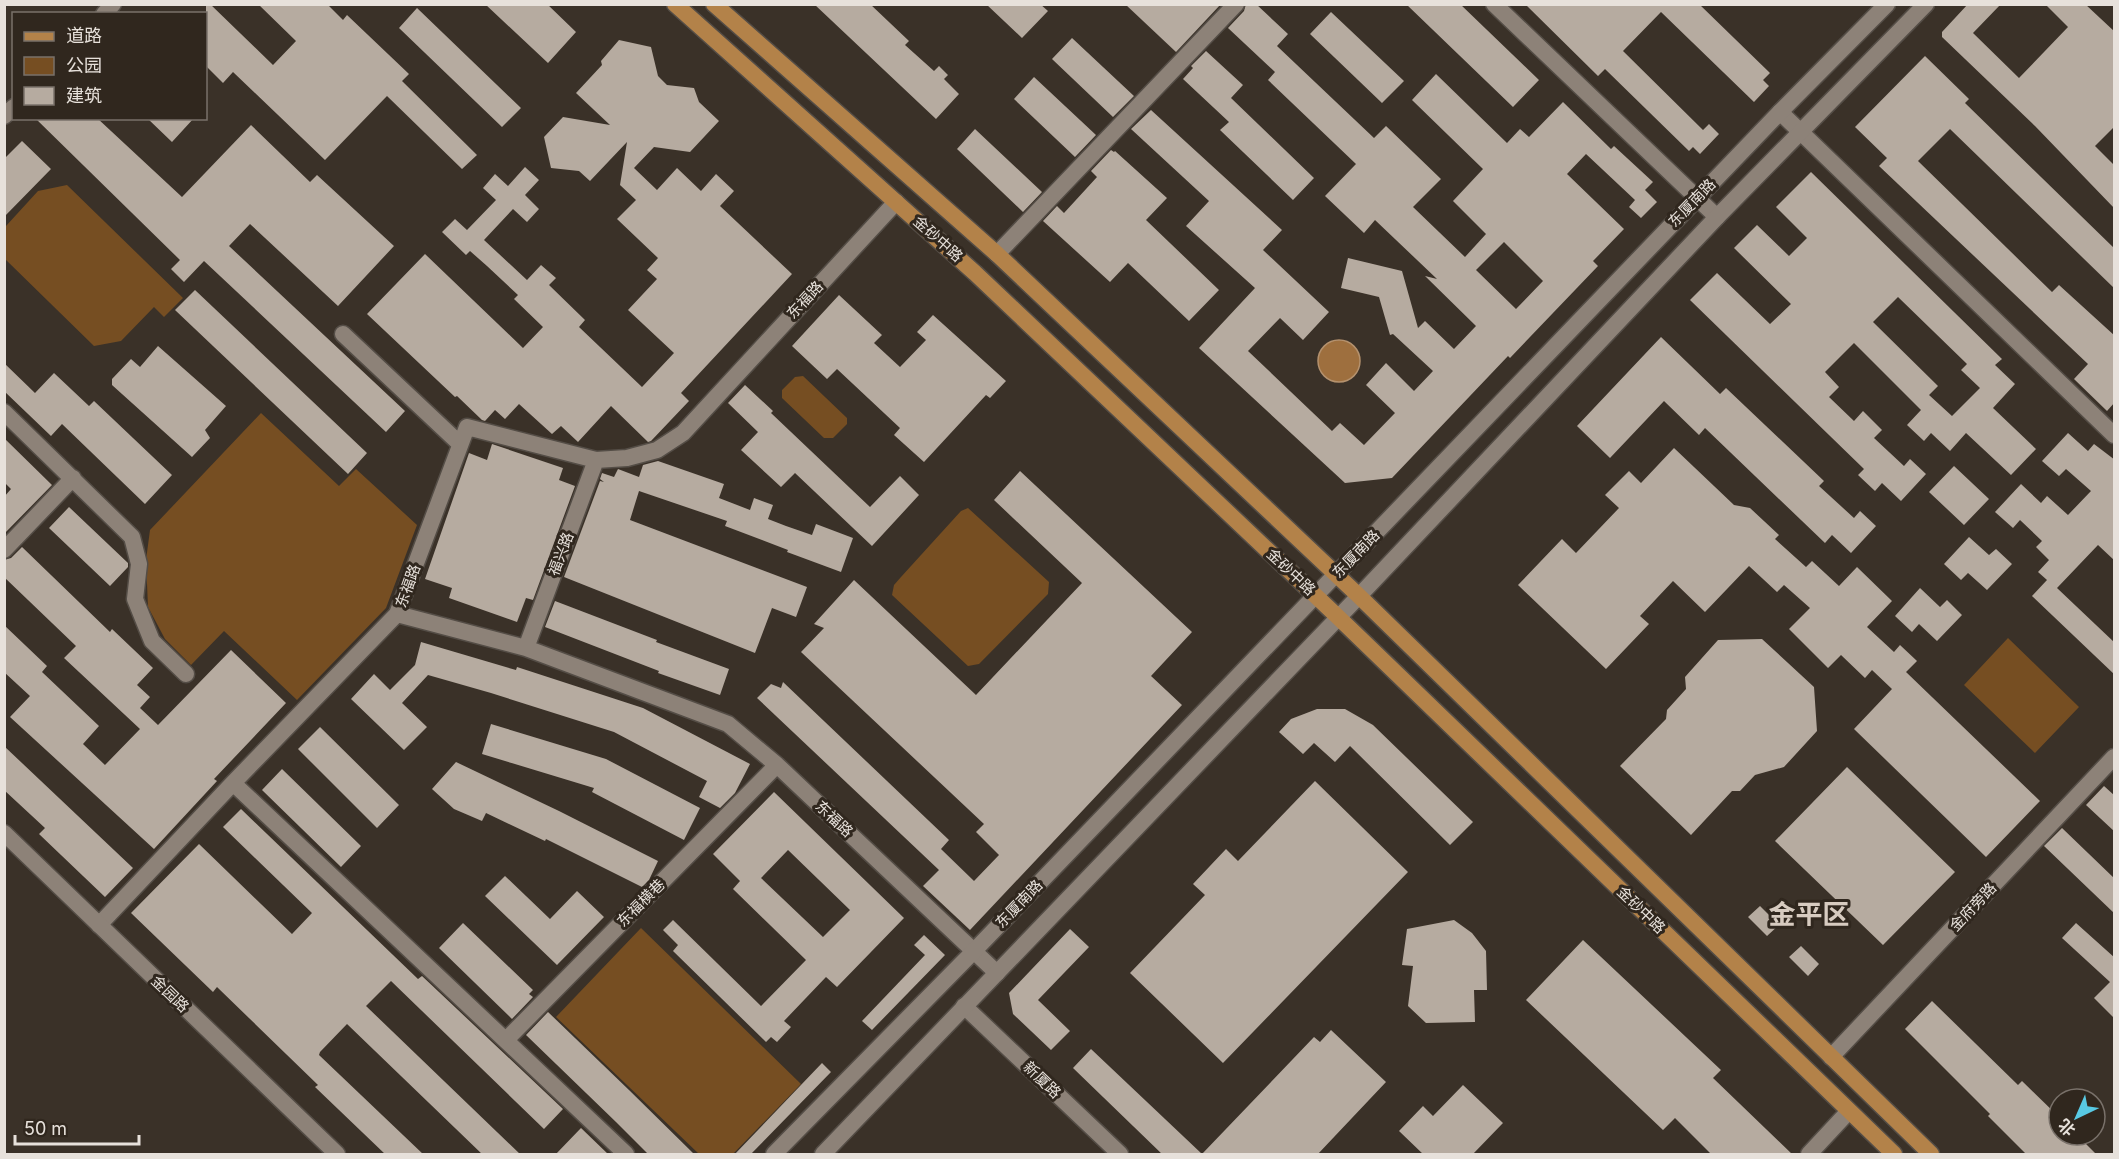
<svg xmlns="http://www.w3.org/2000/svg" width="2119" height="1159" font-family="Inter,'Noto Sans SC',sans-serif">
  <rect width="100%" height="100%" fill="#3a3128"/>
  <path fill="#764e22" d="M67,185L183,298L164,317L154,307L121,341L94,346L5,259L6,226L38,191Z
    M803,376L847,418V424L833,438H824L782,398V390L795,377Z
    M261,413L339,486L356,469L417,525L386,608L297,700L224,631L191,665L165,639L148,607L146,560L150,530Z
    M968,508L1049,582L1048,594L979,664L968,666L892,595L894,585L901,577L961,511Z
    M2008,638L2079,707L2035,753L1964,685Z
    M641,928L801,1084L733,1154H699L556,1017Z"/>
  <path fill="#9e6f3e" stroke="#b4916d" stroke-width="1.5" d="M1318 361a21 21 0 1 1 42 0a21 21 0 1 1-42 0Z"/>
  <path fill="#b6aba0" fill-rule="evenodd" d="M206,4H210L273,65L296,41L258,4H327L343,20L347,15L409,74L402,81L477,155L462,169L387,96L325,160L233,72L223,83L206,66Z
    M485,4H547L576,32L548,63Z
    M814,4H870L909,41L905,45L934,71L939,66L948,75L944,79L959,94L936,119Z
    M986,4H1040L1048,11L1022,38Z
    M1125,4H1221L1176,52Z
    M1246,4H1256L1288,34L1277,46L1374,138L1386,126L1441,179L1413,207L1465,257L1486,234L1453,201L1483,169L1412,100L1436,74L1507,143L1520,129L1529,137L1563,102L1611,149L1614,146L1653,182L1645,190L1657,202L1641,218L1629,207L1635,200L1586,154L1567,174L1624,229L1593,261L1598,266L1510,358L1508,356L1392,478L1345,483L1199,348L1255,288L1186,226L1209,201L1131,129L1151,110L1282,230L1263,250L1329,312L1303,340L1280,318L1248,351L1332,431L1340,423L1364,445L1395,413L1366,385L1386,363L1414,391L1433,371L1393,334L1390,335L1379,297L1341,288L1348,258L1402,271L1418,328L1425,321L1454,349L1476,326L1425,276L1437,279L1375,220L1364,233L1325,196L1356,164L1268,80L1275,72L1228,28L1244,11ZM1504,242L1543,281L1516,309L1476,270Z
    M1406,4H1460L1539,80L1513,107Z
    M1525,4H1699L1770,73L1763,80L1769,86L1754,102L1661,12L1623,51L1703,130L1709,124L1719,134L1700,154L1693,147L1689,151L1605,69L1598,76Z
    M1968,4H2001L1973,33L2019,78L2068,27L2045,4H2085L2115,32V126L2095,146L2115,166V209L2035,126L1942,37V32Z
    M417,8L521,108L502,127L399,28Z
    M1331,12L1404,81L1382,103L1310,34Z
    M1072,38L1134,96L1113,117L1052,59Z
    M619,40L651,47L658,76L667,85L694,88L699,102L719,121L690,152L654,147L634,168L657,190L677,168L701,191L716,174L734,191L720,206L792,274L681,393L689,401L651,441L648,442L611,406L578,442L561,426L552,434L519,404L505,419L495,410L485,421L482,420L457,396L455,397L367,314L425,254L523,348L543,327L514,299L518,295L487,266L470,251L466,255L442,232L455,219L467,230L496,200L483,188L495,174L508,186L525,167L539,180L525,195L539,209L527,222L513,209L484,240L527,280L541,265L556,278L549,285L585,320L579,327L642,387L674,353L628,310L657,279L647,270L658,258L617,219L636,200L620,185L627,142L590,181L579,171L551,168L544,137L563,117L610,125L576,93L602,65L601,61Z
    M1206,51L1243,85L1231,98L1314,178L1293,200L1220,130L1229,122L1183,79L1193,68L1191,66Z
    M1925,56L1969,99L1965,103L2115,249V289L1950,129L1918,161L2052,292L2059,285L2115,336V402L2107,411L2074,379L2088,364L1879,166L1887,158L1855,127Z
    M1034,77L1096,135L1075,157L1014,99Z
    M35,118H97L182,197L251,125L310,182L317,175L394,246L338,306L250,224L229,246L405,411L386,432L204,261L184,282L171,269L180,260Z
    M147,118H194L172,142Z
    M975,129L1042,192L1023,212L957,149Z
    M22,141L51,169L4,217V159Z
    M1111,150L1114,152L1115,151L1167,198L1146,220L1219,290L1189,321L1128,263L1110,282L1043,221L1057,206L1064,213L1097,177L1091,171Z
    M1811,172L2002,359L1995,365L2015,384L1993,408L2036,449L2011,475L1966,433L1950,451L1931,433L1924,441L1907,425L1921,410L1854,343L1825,372L1839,387L1829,397L1854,421L1863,411L1882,430L1874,438L1904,466L1910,459L1926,474L1901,501L1882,483L1875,491L1858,475L1864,469L1690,300L1717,273L1770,324L1791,304L1734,248L1757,225L1789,256L1807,238L1776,207ZM1898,297L1967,364L1961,370L1980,388L1952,416L1929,395L1938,386L1873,322Z
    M195,290L367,453L348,474L175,310Z
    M839,295L882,335L874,343L900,367L926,340L917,332L933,315L1006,381L990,398L986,395L924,462L894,435L900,428L837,369L827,379L792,346Z
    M1661,337L1720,394L1726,388L1824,481L1819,486L1854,518L1860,511L1876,526L1851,553L1832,535L1825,543L1705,428L1699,435L1664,401L1610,458L1577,426Z
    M158,346L226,406L205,430L210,438L192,457L112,385V379L131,359L140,367Z
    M4,363L35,393L54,373L89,406L94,401L172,475L145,504L62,424L51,436L4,391Z
    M745,385L773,411L771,413L870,507L900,476L919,495L872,546L795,473L781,487L741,450L758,432L728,403Z
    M2068,433L2088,451L2094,444L2115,460V561L2098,545L2057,588L2115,643V675L2032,596L2047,580L2038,572L2049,560L2036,547L2042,541L2020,520L2013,528L1995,512L2021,484L2041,503L2047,496L2068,515L2091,491L2066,469L2059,476L2042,461Z
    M4,438L52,485L4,534V497L11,489L4,482Z
    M492,444L563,468L559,480L575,486L533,600L526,598L517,622L449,598L452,588L425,579L469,453L487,460Z
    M1674,448L1734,505L1750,508L1779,535L1775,539L1806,567L1812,561L1839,586L1857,567L1892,601L1867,627L1894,652L1900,645L1917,661L1906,672L2040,801L1986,857L1854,729L1892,689L1872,670L1865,678L1841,655L1828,668L1789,629L1810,608L1784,585L1777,592L1749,566L1705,612L1673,581L1640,616L1649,624L1606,669L1518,585L1562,539L1576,553L1619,508L1605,495L1629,471L1641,483Z
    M658,461L724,484L719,498L750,510L754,498L773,505L768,519L786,526L812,535L816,524L853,538L841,572L787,552L788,550L725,526L727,521L639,491L630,520L807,587L796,617L772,608L755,653L564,577L600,481L604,482L600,479L602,473L614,477L618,469L639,477L643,465Z
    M1954,466L1989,499L1964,525L1929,492Z
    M1020,471L1192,632L1151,676L1182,705L970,930L923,886L939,870L757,698L771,684L781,688L783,682L949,840L941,849L974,881L999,855L976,832L984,824L801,652L824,628L814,624L854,580L976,695L1082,583L994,500Z
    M69,507L128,563V567L110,586L49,528Z
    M1969,537L1989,555L1996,549L2012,564L1987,590L1968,573L1961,580L1944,564Z
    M22,547L110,632L112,629L153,668L137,685L150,697L140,708L158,725L231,650L286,703L214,779L217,781L154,849L10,717L30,696L4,672V625L47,666L42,672L99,726L83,744L105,765L140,729L64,658L76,646L4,577V560L11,558Z
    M1920,588L1940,607L1947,600L1962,615L1937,641L1919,624L1912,632L1895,616Z
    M555,601L657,640L656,642L729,669L720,695L658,673L659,671L545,627Z
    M1762,639L1814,687L1817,731L1784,767L1755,775L1740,791H1732L1691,835L1620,766L1666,719L1667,710L1686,689L1685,677L1718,640Z
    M421,642L516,670L517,667L643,708L750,764L735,793L720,808L699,797L707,781L614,732L491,693L428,675L402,703L427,727L404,750L351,699L374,674L390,690L415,665Z
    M1317,709H1345L1373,725L1473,822L1450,845L1350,746L1335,762L1314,743L1303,754L1279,732L1291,719Z
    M491,724L606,759L700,808L684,840L592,792L594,788L482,754Z
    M320,727L399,805L377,828L298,749Z
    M4,746L133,868L105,897L39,834L45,828L4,790Z
    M456,762L559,811L658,861L649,880L642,887L546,839L545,841L486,813L482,821L454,809L432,789Z
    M1847,767L1955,872L1883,945L1775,841Z
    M282,769L361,846L341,867L262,790Z
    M1315,781L1408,872L1223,1063L1130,973L1205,895L1193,884L1226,849L1238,861Z
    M2104,786L2115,796V832L2086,805Z
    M774,792L904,918L837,987L826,977L784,1021L791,1027L777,1042L771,1037L766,1042L673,951L678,945L663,930L673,920L761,1006L806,960L733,889L740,881L713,854ZM788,850L850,910L823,937L761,878Z
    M241,809L418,979L422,976L563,1109L544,1129L391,981L366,1006L521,1155H483L347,1024L320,1052L319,1055L424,1155H386L315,1087L318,1085L217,987L213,992L131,913L199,844L292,934L312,913L223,827Z
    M2062,828L2115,879V914L2044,846Z
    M505,876L550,919L577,891L604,917L557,965L485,896Z
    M1760,906L1779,925L1767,936L1748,917Z
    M1454,920L1472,933L1486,951L1487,990H1474L1475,1022L1426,1023L1408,1006L1413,966L1402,965L1407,929Z
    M463,923L533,990L529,994L533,997L512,1019L439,948Z
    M2076,923L2115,958V1019L2094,998L2110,982L2062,938Z
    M1070,929L1089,947L1038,1000L1070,1031L1051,1050L1013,1014L1009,993Z
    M924,935L945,955L872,1030L862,1021L925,955L914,945Z
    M1583,940L1721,1070L1713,1078L1793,1155H1712L1675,1118L1663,1130L1526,1000Z
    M1801,946L1819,964L1808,976L1789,957Z
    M1932,1001L2018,1085L2022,1081L2059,1117V1135H2077L2097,1155H2027L1988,1116L1990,1114L1905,1029Z
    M548,1012L629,1090L695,1155H649L616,1122L526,1035Z
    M1331,1030L1386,1082L1317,1155H1163L1073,1068L1091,1049L1202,1154L1314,1037L1320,1042Z
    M822,1063L831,1072L750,1155H734Z
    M1463,1085L1503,1123L1472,1155H1424L1399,1131L1423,1106L1433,1116Z
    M581,1128L609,1155H555Z"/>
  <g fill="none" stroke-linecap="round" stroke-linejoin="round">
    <g stroke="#544d46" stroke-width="19">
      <path id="minor" d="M1494,4L1717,217
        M1780,112L2114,435
        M997,254L1236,4
        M343,334L460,444
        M4,412L132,537L139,564L135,599L152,641L186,674
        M4,550L73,478
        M397,614L526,648L728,724L777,765L997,973
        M526,648L596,460
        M233,783L626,1154
        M99,925L233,783L397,614L467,427L596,460L627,458L657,450L683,433L896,202
        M964,1006L1120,1154
        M506,1040L777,765
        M1831,1057L2114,757
        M1809,1154L1849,1111"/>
    </g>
    <g stroke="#544d46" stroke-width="19">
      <path id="tertiary" d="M104,14L113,4
        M4,116L14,107
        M4,833L337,1154
        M774,1154L974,951L1780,112L1887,4
        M823,1154L1359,596L1717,217L1926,4"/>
    </g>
    <g stroke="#544d46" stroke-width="19">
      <path id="primary" d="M675,4L975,273L1338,617L1894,1154
        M714,4L997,254L1359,596L1931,1154"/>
    </g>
    <use href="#minor" stroke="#8d8278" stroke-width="16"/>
    <use href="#tertiary" stroke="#8d8278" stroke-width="16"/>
    <use href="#primary" stroke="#b38249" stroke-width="16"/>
  </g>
  <g text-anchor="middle" stroke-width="6" stroke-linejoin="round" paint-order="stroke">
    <g font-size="15" fill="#e7e1db" stroke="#30271e">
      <text transform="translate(1692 203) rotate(-46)" y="5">东厦南路</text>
      <text transform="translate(938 239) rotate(42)" y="5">金砂中路</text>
      <text transform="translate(805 300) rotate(-47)" y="5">东福路</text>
      <text transform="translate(561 554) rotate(-69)" y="5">福兴路</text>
      <text transform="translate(1356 554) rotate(-46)" y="5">东厦南路</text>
      <text transform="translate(1291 572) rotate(43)" y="5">金砂中路</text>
      <text transform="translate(408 586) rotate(-70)" y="5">东福路</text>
      <text transform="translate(834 819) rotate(43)" y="5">东福路</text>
      <text transform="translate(641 903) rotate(-45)" y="5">东福横巷</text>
      <text transform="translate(1019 904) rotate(-46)" y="5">东厦南路</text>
      <text transform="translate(1973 907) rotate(-47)" y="5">金府旁路</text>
      <text transform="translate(1641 910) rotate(44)" y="5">金砂中路</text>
      <text transform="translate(170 994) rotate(44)" y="5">金园路</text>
      <text transform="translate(1042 1080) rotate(44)" y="5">新厦路</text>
    </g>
    <g font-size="27" font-weight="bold" fill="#d7cbc0" stroke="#30271e">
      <text x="1809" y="924">金平区</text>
    </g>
  </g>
  <rect width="2119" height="1159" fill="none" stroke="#e7e1db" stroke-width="12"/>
  <rect x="12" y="12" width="195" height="108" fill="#30271e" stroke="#79716a" stroke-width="1.5"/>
  <rect x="24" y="32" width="30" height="9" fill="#b38249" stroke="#79716a" stroke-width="1.5"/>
  <text x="66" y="42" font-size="18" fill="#e7e1db">道路</text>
  <rect x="24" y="57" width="30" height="18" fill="#764e22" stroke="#79716a" stroke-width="1.5"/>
  <text x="66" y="72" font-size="18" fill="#e7e1db">公园</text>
  <rect x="24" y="87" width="30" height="18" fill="#b6aba0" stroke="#79716a" stroke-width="1.5"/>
  <text x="66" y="102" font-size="18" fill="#e7e1db">建筑</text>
  <g transform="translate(2077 1117) rotate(224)"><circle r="28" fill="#30271e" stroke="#79716a" stroke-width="1.5"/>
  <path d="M0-4.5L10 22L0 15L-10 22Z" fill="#58c9e3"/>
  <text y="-9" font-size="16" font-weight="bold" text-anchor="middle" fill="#e7e1db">北</text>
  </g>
  <path d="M15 1135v9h124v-9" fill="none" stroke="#e7e1db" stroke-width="3"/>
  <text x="24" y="1135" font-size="18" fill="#e7e1db" stroke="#30271e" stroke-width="4.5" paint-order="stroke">50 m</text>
</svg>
